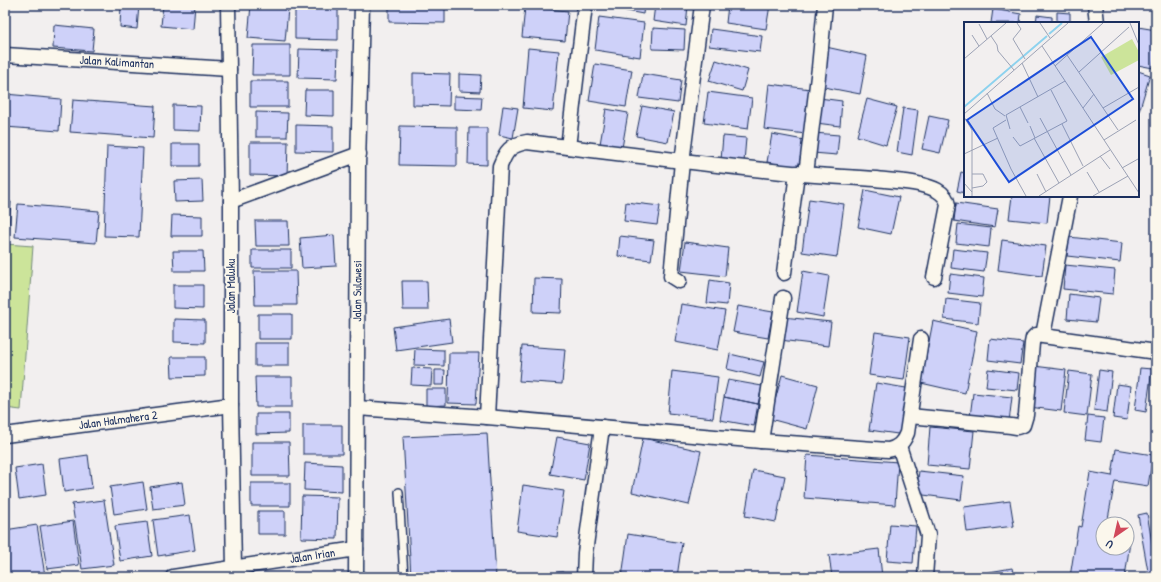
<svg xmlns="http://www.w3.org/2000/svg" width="1161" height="582" font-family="'Patrick Hand',sans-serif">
  <rect width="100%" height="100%" fill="#f2efef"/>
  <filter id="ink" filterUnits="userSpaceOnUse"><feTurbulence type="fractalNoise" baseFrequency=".025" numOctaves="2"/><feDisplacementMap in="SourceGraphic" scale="8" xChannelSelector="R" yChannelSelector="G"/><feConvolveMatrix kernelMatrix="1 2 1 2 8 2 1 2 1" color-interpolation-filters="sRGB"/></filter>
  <g filter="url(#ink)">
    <path fill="#cce49a" stroke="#748a7c" d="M5,244L33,246L21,410L5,408Z"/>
    <path fill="#ced1f9" stroke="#1b2f5e" d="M121,5H139L137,29L120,27Z
      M163,5H195L193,29L161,26Z
      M251,5L288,9L285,41L248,38Z
      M295,5H338V40L295,39Z
      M389,5H445V23L389,22Z
      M596,5H644L643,14Z
      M655,5H688L686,26L653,21Z
      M728,5H770L766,29L726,23Z
      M525,7L568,11L565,41L522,37Z
      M993,9L1021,14L1020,23H991Z
      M1057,12L1070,13V23H1057Z
      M1037,15L1052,17V23H1036Z
      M599,17L644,23L640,57L595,50Z
      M54,25L94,29L92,51L53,48Z
      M1138,27L1156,30V50L1153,68L1138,65Z
      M653,28L685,30L684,50L652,49Z
      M711,29L762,36L760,52L709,46Z
      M253,45H290V75H252Z
      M826,47L867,56L860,94L819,86Z
      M528,48L559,51L553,111L523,108Z
      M299,49L338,50L337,79L298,78Z
      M716,60L748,70L742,91L709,81Z
      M595,64L632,70L626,107L589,101Z
      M1138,71L1150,75L1138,115Z
      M413,73L450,74L449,106L413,105Z
      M459,74L481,75L480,92L459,91Z
      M643,74L681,80L678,103L639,98Z
      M250,81H288V107H250Z
      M769,84L811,89L806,134L764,129Z
      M305,90H334V116L304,115Z
      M708,92L752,98L748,129L704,123Z
      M5,94L61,99L59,131L5,127Z
      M454,96L482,97L481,110L454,109Z
      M819,98L842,101L840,126L816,123Z
      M867,99L897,107L886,145L857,136Z
      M73,100L155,106L153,138L70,132Z
      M173,105L201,106L200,131L173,130Z
      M503,106L518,108L513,138L499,135Z
      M642,106L674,112L668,142L636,136Z
      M903,108L918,110L912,155L897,152Z
      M606,109L628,113L622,148L600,144Z
      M256,112L288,113L287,137H256Z
      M929,116L948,120L940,153L922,149Z
      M296,125L333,126V152L296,151Z
      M400,126L457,127V166L399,165Z
      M469,128H487V165L468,164Z
      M814,133L839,135L837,155L813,153Z
      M772,134L804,140L798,168L767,162Z
      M723,136L746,138L744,162L721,160Z
      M250,142H288L287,176L250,175Z
      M172,144H199V166H172Z
      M107,146L143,148L139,237L104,236Z
      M961,172L965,173V193L957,191Z
      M202,180L203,201L175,202L174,181Z
      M865,190L899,197L891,234L858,227Z
      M1012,196H1050L1047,223L1009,219Z
      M809,199L844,204L837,257L802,252Z
      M5,201L11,202L8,239H5Z
      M626,202L660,206L657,225L624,221Z
      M956,203L998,209L995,227L954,221Z
      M18,204L99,211L96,243L15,237Z
      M172,215L202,216V236H171Z
      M255,221H288L289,246H256Z
      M958,224L991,228L989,247L956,243Z
      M334,235L336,266L302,268L300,238Z
      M620,236L654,240L651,260L618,256Z
      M1069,237L1122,243L1120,262L1067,256Z
      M1002,240L1046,246L1042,276L998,270Z
      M685,242L728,248L725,276L681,271Z
      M953,249L987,253L984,272L951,268Z
      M252,250H291V268H252Z
      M173,251H203L204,271H174Z
      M1065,265L1115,270L1113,294L1063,289Z
      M254,271H296L297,305H255Z
      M803,271L829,276L823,317L797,312Z
      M950,274L984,278L982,297L948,293Z
      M534,278L562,279L561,313L533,312Z
      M710,280L729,283L727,305L707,303Z
      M402,281H427L428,310H403Z
      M173,285H203V309L173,308Z
      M1069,294L1099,298L1096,322L1067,319Z
      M946,299L980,303L978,323L944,319Z
      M681,304L725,311L718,350L675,342Z
      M738,306L773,312L768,338L733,332Z
      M258,314H292V339H258Z
      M783,317L831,322L828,346L780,340Z
      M174,319L205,320V343L174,342Z
      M449,319L452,342L396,350L393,327Z
      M933,321L977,331L965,393L921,383Z
      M875,332L910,337L904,380L869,375Z
      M990,339L1023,343L1020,364L988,360Z
      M255,343H289V366H255Z
      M522,346L565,349L562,384L519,381Z
      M415,349L444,350V366L414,365Z
      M449,353H479L476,404L448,403Z
      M730,354L764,362L760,377L727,369Z
      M171,357H205V376L172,377Z
      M1034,366L1066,370L1061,411L1029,407Z
      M412,368L432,369L431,386L411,385Z
      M1140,368L1152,369L1146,412L1135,410Z
      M988,369L1019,373L1017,390L986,387Z
      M435,370H445L444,385H435Z
      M1099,370L1112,372L1107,412L1094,410Z
      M672,371L718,377L713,418L668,413Z
      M1069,371L1092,374L1087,416L1064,413Z
      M782,375L818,385L807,429L770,419Z
      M255,377H292V407H256Z
      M728,380L762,386L758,404L724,397Z
      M876,383L912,389L905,435L869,430Z
      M1117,384L1131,386L1127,420L1113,418Z
      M426,389H446V405L426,406Z
      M973,393L1012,397L1009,422L970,417Z
      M724,397L758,404L754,426L720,420Z
      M256,414H289V433L256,434Z
      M1088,416L1104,418L1101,442L1085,440Z
      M303,425H342V454H303Z
      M930,427L974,431L970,469L927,465Z
      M487,433L496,577H411L403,437Z
      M557,437L590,443L584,480L550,474Z
      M643,438L701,451L689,505L632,492Z
      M252,442H289L290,476H252Z
      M1116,449L1153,455L1148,486L1115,481L1107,524H1103V548H1127V534L1131,535L1125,577H1070L1078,526L1081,527L1090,472L1112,476Z
      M88,455L92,488L64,492L60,459Z
      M807,455L898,462L895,505L804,498Z
      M305,463L342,465V492L304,490Z
      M42,464L46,495L19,499L15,468Z
      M753,470L785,476L776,522L745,516Z
      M919,471L964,476L961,500L916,494Z
      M143,482L147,509L114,514L110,487Z
      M182,482L185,505L153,509L150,487Z
      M251,483H290V506H251Z
      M523,485L564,491L557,537L517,531Z
      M302,496L338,497L337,539L301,538Z
      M104,500L114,565L82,569L72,504Z
      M1010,501L1014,526L967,532L964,507Z
      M258,511H285V534H258Z
      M1147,513L1156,567V577H1149L1138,515Z
      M190,515L195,550L158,556L153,520Z
      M73,521L79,565L47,569L40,526Z
      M147,522L152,556L120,561L115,526Z
      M890,524L916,526L913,563L887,561Z
      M37,525L45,576L5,577V530Z
      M628,534L682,543L677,577H622Z
      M879,549L882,577H832L829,555Z
      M1012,568L1014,577H961Z
      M563,572L564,577H517V575Z"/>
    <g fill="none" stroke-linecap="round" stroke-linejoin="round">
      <g stroke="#1b2f5e" stroke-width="10">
        <path id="service" d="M399,492L404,577"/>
      </g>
      <g stroke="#1b2f5e" stroke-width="17">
        <g id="minor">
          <path d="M228,5L231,201V405L234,568"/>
          <path d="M1095,5L1097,23"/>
          <path id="s1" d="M5,55L229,69"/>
          <path d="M568,147L585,5"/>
          <path d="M806,174L819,68L825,5"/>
          <path d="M231,201L359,154"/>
          <path d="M784,273L797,173"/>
          <path d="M679,281L671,276L682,162L702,5"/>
          <path d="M1043,335L1070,196"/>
          <path d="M357,408L487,417L761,441L888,450C898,448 903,443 907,433L921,339"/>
          <path d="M910,416L1011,426L1017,427L1023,425L1026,415L1032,343L1033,338L1036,335L1156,352"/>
          <path d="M487,417L500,166C506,151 510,145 527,142C615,153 703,164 792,173C820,176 848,177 876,179C890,181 905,181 918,184C931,187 946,191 948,205L934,277"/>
          <path id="s2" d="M5,435L231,405"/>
          <path d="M761,441L783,298"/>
          <path d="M899,446L928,535L925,577"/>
          <path id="s3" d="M173,577L356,549"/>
          <path id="s4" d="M356,577L358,166L362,5"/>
          <path d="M584,577L585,553L602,427"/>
        </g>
      </g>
      <use href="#service" stroke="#fbf7ec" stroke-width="7"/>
      <use href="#minor" stroke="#fbf7ec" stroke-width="14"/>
    </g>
  </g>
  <g text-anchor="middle" stroke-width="3.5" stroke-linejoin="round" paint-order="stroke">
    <g font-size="12" fill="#1b2f5e" stroke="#fbf7ec">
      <text dy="4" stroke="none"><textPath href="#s1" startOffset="112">Jalan Kalimantan</textPath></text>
      <text transform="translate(231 286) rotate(-90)" y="4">Jalan Maluku</text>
      <text dy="4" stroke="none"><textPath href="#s4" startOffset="286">Jalan Sulawesi</textPath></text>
      <text dy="4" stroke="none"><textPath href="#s2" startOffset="114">Jalan Halmahera 2</textPath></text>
      <text dy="4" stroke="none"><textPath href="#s3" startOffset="141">Jalan Irian</textPath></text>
    </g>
  </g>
  <g transform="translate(964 22)">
    <rect width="175" height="175" fill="#f2efef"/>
    <path d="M168,17L175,30V38L147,53L137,35Z" fill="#cce49a"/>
    <path fill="none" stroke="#8dd2ee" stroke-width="2" d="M85,12L98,1M0,85L83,14"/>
    <path fill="none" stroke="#9ca2b5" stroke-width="1" d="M53,1L57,7L49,17L61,37M76,1L86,16M166,1L175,23M15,2L23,17M8,13L15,24M27,14L33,23L34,29L50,48M78,24L175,171M103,33L154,108M0,37L42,1M58,41L74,75M91,44L139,1M115,50L165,5M23,71L31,87L41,94M56,85L64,101M119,86L130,72M139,86L175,65M0,92L104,1M0,95L8,108V174M76,96L107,153M42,98L29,106L47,147L62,174M98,102L119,144M66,104L71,116M46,107L42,93L101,59M49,115L56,124L103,99L87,68M70,116L95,161M140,118L172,98M0,132L34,116M136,134L146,147M158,146L174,137M123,150L135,170M8,152H19L23,160L19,164L8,166M73,152L82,170M0,161L8,170M75,174L146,128M129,174L164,154"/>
    <path fill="#1d4ed8" fill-opacity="0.15" stroke="#1d4ed8" stroke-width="2" d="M127,15L169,77L45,160L3,98Z"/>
    <rect width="175" height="175" fill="none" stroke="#1b2f5e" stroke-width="2"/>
  </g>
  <rect width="1161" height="582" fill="none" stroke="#fbf7ec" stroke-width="20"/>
  <rect x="10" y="10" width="1141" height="562" fill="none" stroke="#1b2f5e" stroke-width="1.5" filter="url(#ink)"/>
  <g transform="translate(1115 536) rotate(214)"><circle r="19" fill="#fbf7ec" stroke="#a1a7b3"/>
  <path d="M0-3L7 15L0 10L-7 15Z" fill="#d1495b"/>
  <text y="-6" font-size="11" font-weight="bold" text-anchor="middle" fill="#1b2f5e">U</text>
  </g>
</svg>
